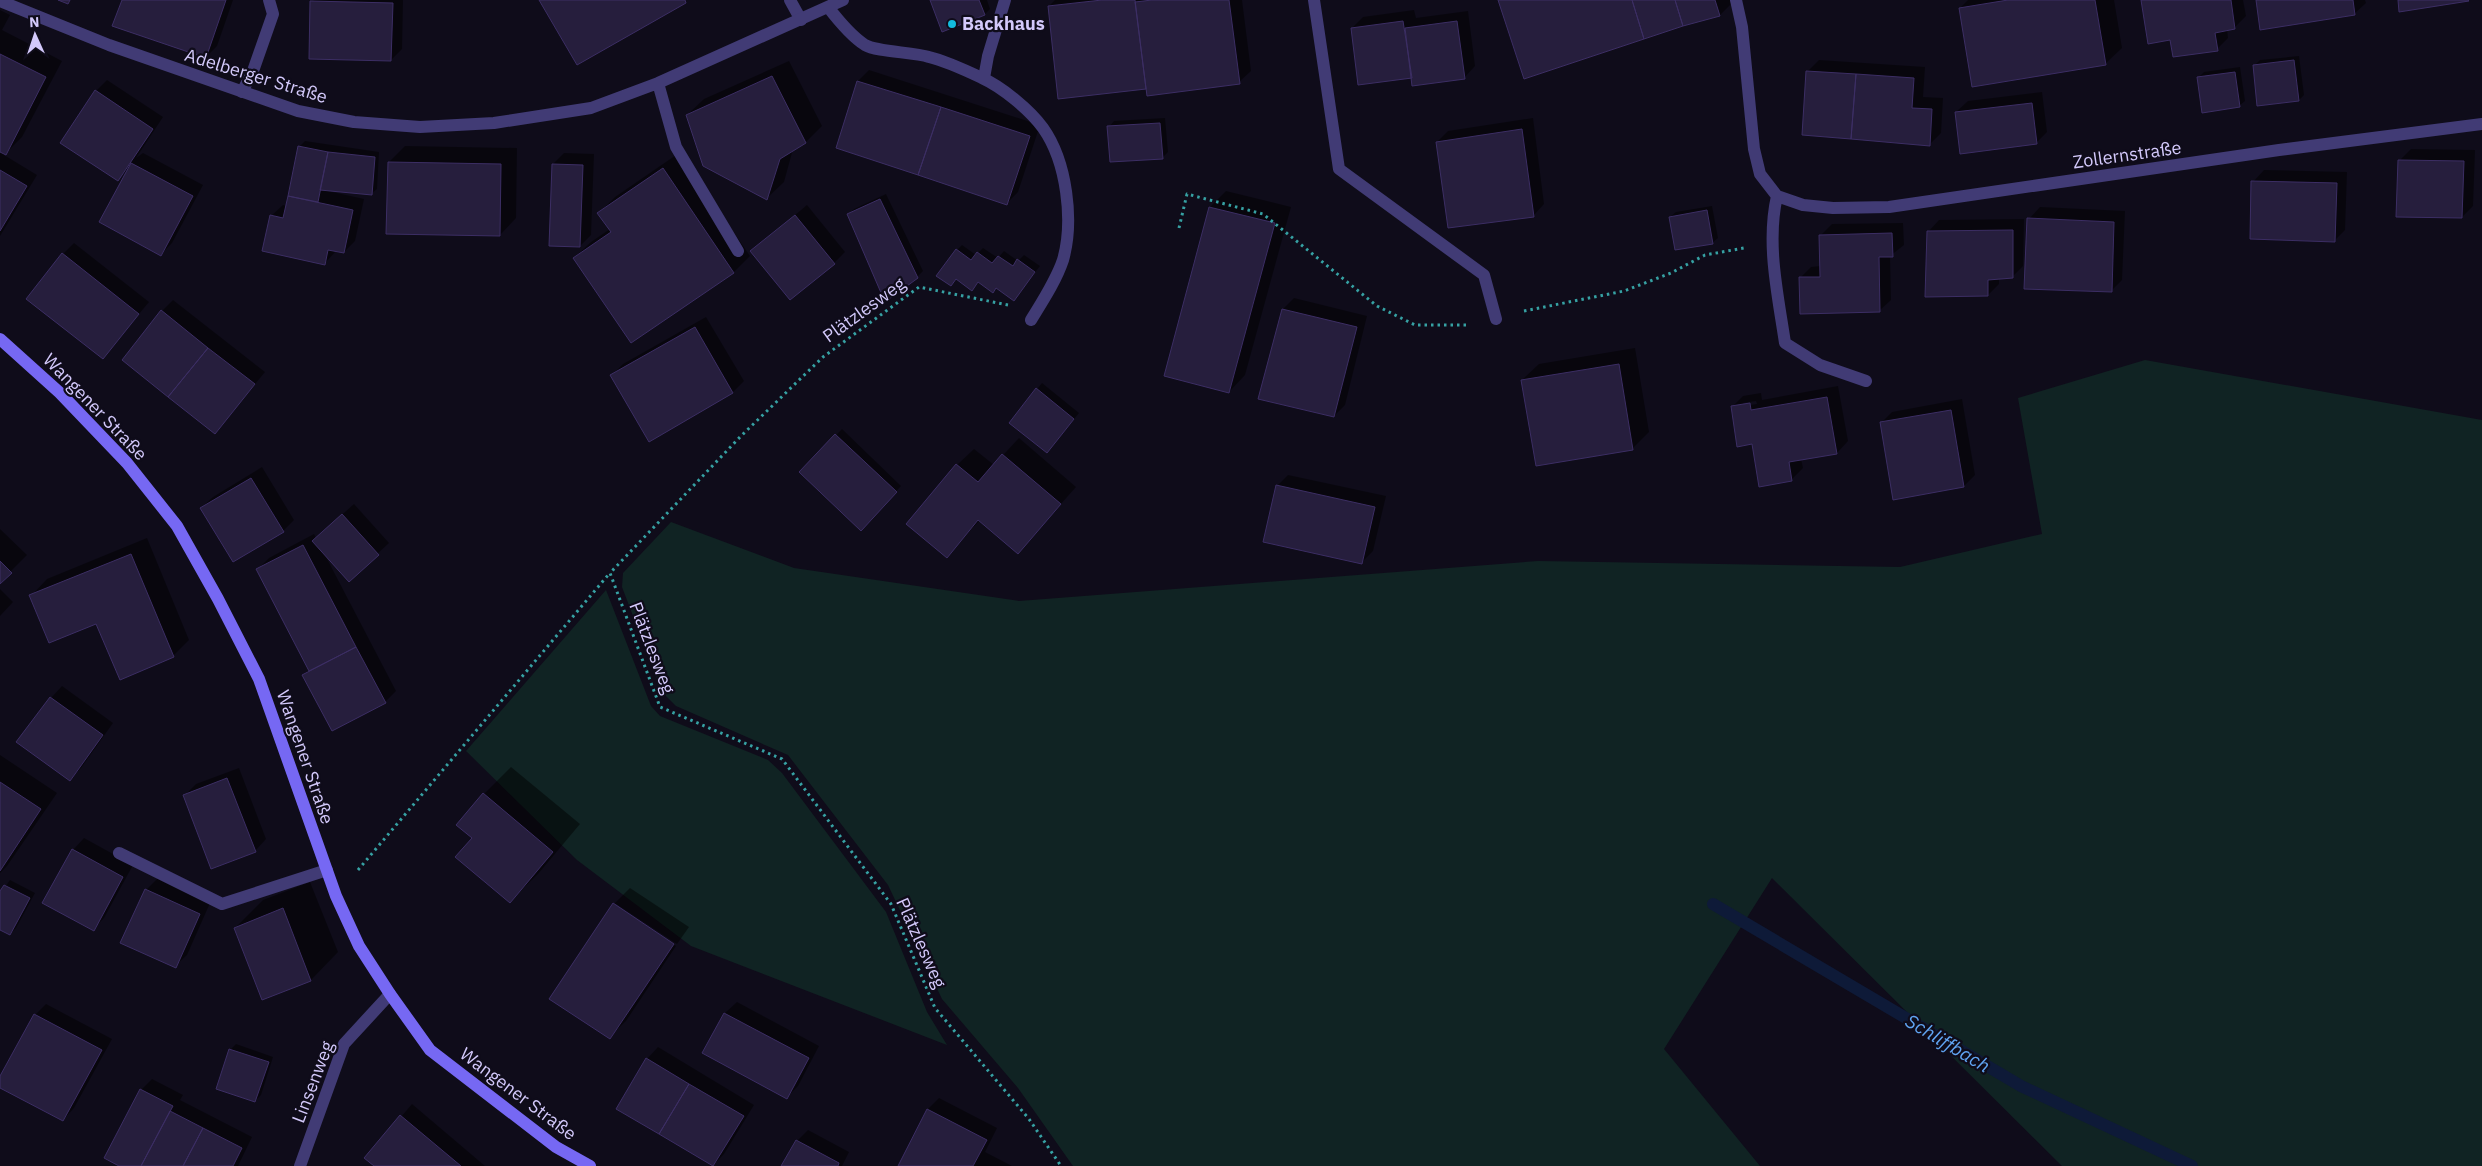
<svg xmlns="http://www.w3.org/2000/svg" width="2482" height="1166" font-family="'IBM Plex Sans',sans-serif">
  <rect width="100%" height="100%" fill="#0f0c1a"/>
  <path fill="#102323" d="M2145,360L2482,420V1166H2062L1772,878L1664,1049L1760,1166H1073L1018,1088L942,999L888,885L788,755L676,706L662,692L622,587L623,573L671,522L794,568L1019,601L1538,561L1900,567L2042,534L2018,398Z
    M606,590L651,706L660,716L768,760L782,773L886,912L927,1012L947,1045L691,946L577,860L466,751Z"/>
  <path fill="#0007" fill-rule="evenodd" d="M123,0H233L217,46L206,57Z
    M313,0H403L402,49L391,60Z
    M931,0H987L990,9L985,14Z
    M1055,0H1242L1251,71L1239,82L1145,88L1049,6Z
    M1499,0H1730L1731,4L1720,15Z
    M1968,0H2114L2122,48L2105,64L1960,8Z
    M2142,0H2243L2246,16L2234,28L2227,29L2228,38L2217,49L2171,39Z
    M2257,0H2365L2366,3L2354,14Z
    M0,10L10,15L2,30L62,61L22,137L4,155L37,175L0,236Z
    M1414,10L1416,18L1468,11L1475,66L1464,78L1413,77L1352,28L1363,17Z
    M2299,56L2304,95L2299,100L2254,66L2260,60Z
    M1819,60L1925,67L1923,97L1943,98L1941,133L1930,144L1808,71Z
    M789,61L822,126L806,142L793,149L784,182L767,198L687,115L704,99Z
    M2240,67L2245,101L2239,106L2199,77L2204,72Z
    M869,70L1040,125L1018,192L1007,203L858,81Z
    M107,80L163,117L136,158L143,153L203,185L172,243L161,254L128,169L118,179L96,91Z
    M2042,92L2047,132L2036,143L1956,112L1968,101Z
    M1165,118L1168,152L1162,158L1109,127L1114,121Z
    M1533,118L1544,204L1533,216L1437,142L1448,131Z
    M305,141L379,152L377,189L371,194L328,189V191L364,199L355,241L344,252L337,250L325,263L271,216L283,205L287,206L299,147Z
    M405,146L517,148L516,218L500,235L389,162Z
    M2411,149L2475,150L2473,206L2462,217L2400,160Z
    M564,153L594,154L591,235L580,246L553,164Z
    M679,153L750,256L734,272L632,342L574,258L591,242L610,229L599,213L615,197Z
    M2264,170L2347,172L2345,230L2334,241L2253,182Z
    M1226,191L1291,207L1245,375L1229,392L1210,207Z
    M886,194L923,271L917,277L849,214L854,209Z
    M807,205L845,252L834,263L752,251Z
    M1712,206L1718,238L1712,243L1670,217L1676,212Z
    M2040,207L2125,211L2122,280L2111,291L2029,219Z
    M2024,219L2023,266L2012,277L1999,278V284L1988,295L1928,232L1939,220Z
    M1903,223L1904,245L1890,256L1891,300L1879,311L1800,278L1811,267L1821,266L1820,236L1832,224Z
    M74,243L149,302L103,357L63,254Z
    M962,245L976,255L983,248L998,258L1004,251L1018,261L1024,255L1040,266L1014,299L997,287L979,281L972,289L957,278L951,285L957,250Z
    M1294,298L1367,316L1345,405L1334,416L1283,309Z
    M173,300L265,372L215,432L162,311Z
    M706,317L744,381L733,392L649,441L612,375L623,364Z
    M1635,348L1649,432L1632,449L1522,380L1539,364Z
    M1042,383L1079,413L1052,446L1010,422Z
    M1838,386L1848,441L1837,453L1801,459L1803,468L1792,479L1760,485L1753,442L1732,407L1743,396L1761,393L1762,400ZM1756,401L1757,404L1743,406V403Z
    M1962,399L1975,475L1964,486L1881,423L1892,412Z
    M842,429L901,486L861,529L801,472Z
    M1019,438L1076,487L1018,552L980,520L946,556L957,465L974,449L994,465Z
    M262,467L294,520L283,531L233,561L201,508L213,497Z
    M1288,475L1386,496L1373,551L1362,562L1277,486Z
    M354,504L389,543L349,580L325,555L396,691L385,702L304,675L309,670L258,569L269,558L314,534L316,538Z
    M0,529L27,555L0,582Z
    M147,538L189,640L173,656L31,596L47,579Z
    M0,589L13,602L0,616Z
    M62,686L113,723L81,768L70,779L18,742L51,698Z
    M0,755L57,793L7,866L0,873Z
    M511,767L580,824L538,874L510,901L474,838L484,794Z
    M239,768L266,839L255,851L185,795L196,784Z
    M84,838L133,865L104,918L93,929L73,850Z
    M158,878L210,903L187,955L175,966L146,890Z
    M10,880L35,893L16,928L10,934L0,928V894Z
    M310,882L338,952L311,980L263,998L235,928L263,900Z
    M630,888L689,927L677,944L616,904V907L676,946L626,1021L609,1037L614,904Z
    M737,1002L819,1046L798,1086L787,1097L704,1052L725,1013Z
    M46,1004L112,1039L74,1108L63,1120L0,1086V1079L35,1015Z
    M236,1044L273,1057L261,1095L255,1101L230,1050Z
    M658,1047L754,1105L724,1154L713,1165L617,1109L647,1059Z
    M152,1079L183,1095L180,1100L252,1137L238,1166H121L141,1090Z
    M939,1098L997,1128L985,1152L1012,1166H899L928,1109Z
    M412,1104L485,1166H376L366,1158Z
    M808,1130L849,1152L842,1166H783L797,1141Z"/>
  <g fill="none" stroke-linecap="round" stroke-linejoin="round">
    <path stroke="#0e1a38" stroke-width="12" d="M1713,904L2021,1086L2192,1166"/>
  </g>
  <path fill="#261e3d" stroke="#3c2e64" d="M58,0H70L68,4Z
    M122,0H226L206,58L112,26Z
    M539,0H685L686,3L577,65Z
    M930,0H979L985,15L942,32Z
    M1102,0H1135L1146,89L1058,99L1048,6Z
    M1152,0H1229L1240,84L1147,96L1135,2Z
    M1498,0H1632L1644,39L1524,79Z
    M1632,0H1675L1683,26L1644,39Z
    M1675,0H1715L1720,16L1683,26Z
    M2008,0H2095L2106,65L1972,87L1959,8Z
    M2141,0H2231L2235,29L2215,33L2218,51L2173,57L2170,40L2148,44Z
    M2256,0H2353L2355,15L2260,30Z
    M2398,0H2468L2469,1L2399,12Z
    M310,1L393,3L391,61L309,59Z
    M1403,21L1412,78L1358,85L1351,28Z
    M1457,21L1465,79L1412,86L1405,28Z
    M0,54L46,77L6,155L0,152Z
    M2294,60L2299,101L2257,106L2253,65Z
    M1806,71L1856,74L1851,139L1802,135Z
    M2235,72L2240,107L2202,113L2197,77Z
    M1856,74L1914,78L1912,108L1932,109L1930,146L1851,139Z
    M772,76L806,143L780,159L767,200L703,166L686,115Z
    M857,81L941,107L918,175L836,148Z
    M95,90L153,129L118,181L60,143Z
    M2032,103L2037,144L1960,154L1955,112Z
    M941,107L1030,136L1007,205L918,175Z
    M1160,123L1163,159L1110,162L1107,126Z
    M1522,129L1534,217L1448,228L1436,142Z
    M298,146L328,152L318,202L288,196Z
    M328,152L375,157L372,195L320,190Z
    M2398,160L2464,161L2462,218L2396,217Z
    M388,162L501,164L500,236L386,234Z
    M131,163L193,196L161,256L99,222Z
    M552,164L583,165L580,247L549,246Z
    M663,168L734,273L631,343L573,258L611,232L597,213Z
    M0,170L27,186L0,231Z
    M2251,181L2337,183L2335,242L2250,239Z
    M288,196L353,210L344,253L328,250L325,265L262,251L270,215L283,218Z
    M880,199L918,278L885,302L847,214Z
    M1209,207L1275,223L1229,393L1164,376Z
    M1707,210L1713,244L1675,250L1669,217Z
    M795,215L835,264L790,300L750,251Z
    M2027,218L2114,222L2112,292L2024,289Z
    M2013,230V278L1988,280V296L1925,297L1927,231Z
    M1892,233L1893,257H1879L1880,312L1800,314L1799,277H1820L1819,235Z
    M956,249L971,260L977,252L992,263L998,256L1013,266L1017,259L1035,272L1014,301L996,288L993,293L978,282L972,291L956,279L951,286L936,276Z
    M62,253L139,314L103,359L26,299Z
    M1282,309L1357,327L1334,417L1258,399Z
    M161,310L208,348L168,397L122,360Z
    M695,327L733,393L649,442L610,375Z
    M208,348L255,384L215,434L168,397Z
    M1619,364L1633,450L1536,466L1521,380Z
    M1036,388L1074,419L1047,453L1009,423Z
    M1827,397L1837,454L1789,462L1792,481L1759,487L1752,444L1737,447L1731,406L1750,403L1751,410Z
    M1951,410L1964,487L1893,500L1880,422Z
    M835,434L897,492L861,531L799,472Z
    M1002,454L1061,504L1018,554L978,520L947,558L906,524L956,464L978,482Z
    M251,478L284,532L233,562L200,508Z
    M1276,485L1375,507L1362,564L1263,542Z
    M342,514L379,555L349,582L312,541Z
    M303,545L356,647L309,671L256,569Z
    M131,554L174,657L120,680L96,624L49,643L29,595Z
    M0,561L12,573L0,584Z
    M356,647L386,703L332,731L302,675Z
    M50,697L103,735L70,781L16,742Z
    M227,778L256,852L211,869L183,795Z
    M0,782L41,809L0,871Z
    M483,793L553,852L510,903L455,857L472,838L456,825Z
    M72,849L123,877L94,931L42,903Z
    M4,885L30,898L10,935L0,930V891Z
    M145,889L200,914L176,968L120,943Z
    M613,903L674,944L610,1039L549,999Z
    M283,908L311,981L262,1000L234,928Z
    M724,1013L809,1058L787,1099L702,1053Z
    M34,1014L102,1050L63,1121L0,1088V1076Z
    M229,1049L269,1062L255,1102L216,1089Z
    M646,1058L689,1084L659,1134L616,1109Z
    M689,1084L744,1116L713,1166L659,1134Z
    M140,1089L173,1106L141,1166H119L104,1158Z
    M927,1109L987,1140L973,1166H898Z
    M170,1111L203,1128L183,1166H141Z
    M400,1115L461,1166H374L364,1158Z
    M203,1128L242,1148L233,1166H183Z
    M796,1140L839,1163L838,1166H781Z"/>
  <g fill="none" stroke-linecap="round" stroke-linejoin="round">
    <path stroke="#36a1a3" stroke-width="3" stroke-dasharray="2.5 4" stroke-linecap="butt" d="M1179,228L1187,194L1263,214L1377,306L1415,325H1470
      M1008,305L919,287L823,357L741,436L610,573L660,707L782,759L891,904L935,1008L1029,1119L1061,1166
      M1524,311L1624,291L1671,273L1705,255L1744,248
      M358,870L609,574"/>
    <path stroke="#413b75" stroke-width="12" d="M790,0L801,20
      M1314,0L1339,169L1484,275L1496,319
      M242,92L253,71L273,14L269,0
      M119,853L222,904L327,870"/>
    <path stroke="#413b75" stroke-width="12" d="M1736,0L1742,27L1754,149L1760,174L1777,196L1803,205L1833,208L1889,207L2279,150L2482,124
      M0,1L109,45L298,111L354,122L420,127L494,123L591,108L658,83L843,0
      M828,7C838,20 851,36 865,45C877,52 913,52 929,57C946,61 965,70 982,78C1002,87 1030,110 1043,128C1067,162 1074,221 1063,260C1056,281 1042,302 1031,320
      M984,78L988,56L1005,0
      M658,83L676,147L738,251
      M1777,196C1766,244 1778,295 1785,343L1820,365L1866,381
      M300,1166L344,1044L390,994"/>
    <path stroke="#7668f3" stroke-width="12" d="M0,339L60,393L127,463L177,526L218,599L259,679L336,896L359,946L390,994L430,1050L556,1147L590,1166"/>
  </g>
  <circle fill="#12bbde" stroke="#0f0c1a" stroke-width="2" cx="952" cy="24" r="5"/>
  <g text-anchor="middle" stroke-width="4.5" stroke-linejoin="round" paint-order="stroke">
    <g font-size="18" font-weight="bold" fill="#d3c9fb" stroke="#0f0c1a" text-anchor="start">
      <text x="962" y="30">Backhaus</text>
    </g>
    <g font-size="18" fill="#d3c9fb" stroke="#0f0c1a">
      <text transform="translate(256 76) rotate(17)" y="6">Adelberger Straße</text>
      <text transform="translate(2127 155) rotate(-8)" y="6">Zollernstraße</text>
      <text transform="translate(864 310) rotate(-36)" y="6">Plätzlesweg</text>
      <text transform="translate(95 407) rotate(46)" y="6">Wangener Straße</text>
      <text transform="translate(652 648) rotate(69)" y="6">Plätzlesweg</text>
      <text transform="translate(305 757) rotate(71)" y="6">Wangener Straße</text>
      <text transform="translate(921 943) rotate(66)" y="6">Plätzlesweg</text>
      <text transform="translate(313 1082) rotate(-69)" y="6">Linsenweg</text>
      <text transform="translate(518 1094) rotate(37)" y="6">Wangener Straße</text>
    </g>
    <g font-size="19" font-style="italic" fill="#60a4f2" stroke="#0f0c1a">
      <text transform="translate(1948 1043) rotate(31)" y="7">Schliffbach</text>
    </g>
  </g>
  <g transform="translate(35 35) rotate(357)" stroke="#0f0c1a" stroke-width="4" paint-order="stroke">
  <path d="M0-4L9 19L0 12L-9 19Z" fill="#d3c9fb"/>
  <text y="-8" font-size="14" font-weight="bold" text-anchor="middle" fill="#d3c9fb">N</text>
  </g>
</svg>
